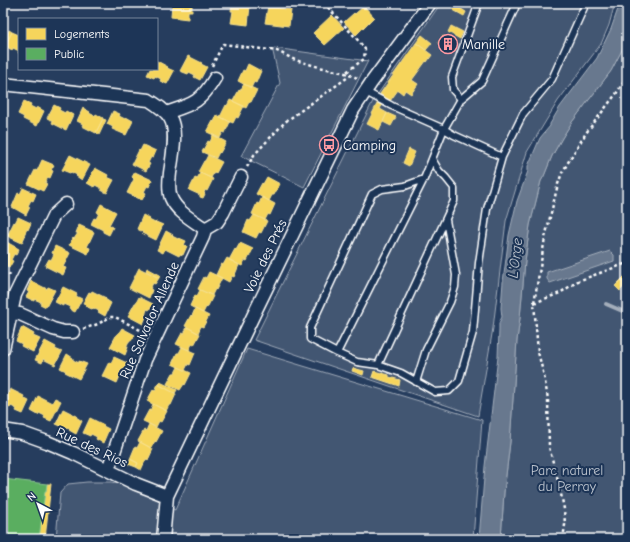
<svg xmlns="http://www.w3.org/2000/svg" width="630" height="542" font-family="'Comic Neue',sans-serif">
  <rect width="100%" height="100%" fill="#263d5e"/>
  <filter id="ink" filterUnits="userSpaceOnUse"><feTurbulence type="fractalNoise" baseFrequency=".025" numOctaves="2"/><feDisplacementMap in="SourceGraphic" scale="8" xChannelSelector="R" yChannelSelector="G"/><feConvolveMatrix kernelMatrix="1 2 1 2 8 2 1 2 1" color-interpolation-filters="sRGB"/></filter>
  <g filter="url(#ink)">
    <path fill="#425672" stroke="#a0aab8" d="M441,3H615L609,25L601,44L558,101L527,152L506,221L493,328L478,416L254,340L373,101Z
      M627,38V539H501L504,492L510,442L517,340L520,318L525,261L530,225L541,181L544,176L552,156L562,138L572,122L611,71L622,50Z
      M274,48L368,61L304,187L241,156L280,83L273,52Z
      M247,349L482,420L473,539H56L60,493L68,484L87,482H111L135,487L175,510Z"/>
    <path fill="#67788e" stroke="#a4aebb" d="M620,3H627V38L622,50L611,71L572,122L562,138L552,156L544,176L541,181L530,225L525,261L520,318L517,340L510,442L504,492L501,539H479L485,466L498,357L499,330V323L502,317L501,308L503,282L509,235L517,201L524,182L528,171V166L540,138L550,126V124L560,107L597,58L611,29Z
      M610,251L614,255V261L550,283L547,279V272Z"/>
    <path fill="#f6d55c" stroke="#f9e28d" d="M172,3H192V11H188V19L171,17Z
      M232,3L250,6L248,25L231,23L233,11H231Z
      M455,5L466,12L464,16L453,10Z
      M268,6L291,10L289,26L265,23Z
      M364,6L374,17L356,35L344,22L354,13L355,14Z
      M332,15L344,28L325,45L313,33Z
      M451,26L463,32L460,39L448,32Z
      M9,30L12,32L5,46H3V42Z
      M12,32L19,35V53H18L19,51L13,48L12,50L5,46Z
      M422,35L432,43L426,50L416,43Z
      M443,36L457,45L452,52L438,43Z
      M416,43L432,55L427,62L426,61L412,80L418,84L411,94L405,90L403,94L398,90L390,101L380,94Z
      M188,56L202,63L201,64L207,67L200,80L194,77L195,75L189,72L188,74L180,71Z
      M157,61L168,67L167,68L174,71L167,84L160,81L161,79L155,76L154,78L147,75L150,69H157Z
      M248,64L261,71L256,83L254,82L251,88L238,81L243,70L245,71Z
      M244,84L257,90L251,102H249L246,108L233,101L239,90L240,91Z
      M230,100L244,106L238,118L236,117L233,123L220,117L226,105L227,106Z
      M24,101L31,104L30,106L36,109L37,107L44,111L37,126L23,119L24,117L18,114Z
      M378,102L382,105L380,109L387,113L379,130L367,124Z
      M54,105L60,108L59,110L65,113L66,111L73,115L66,130L52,123L53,121L47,118Z
      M83,108L90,112L89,113L95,116L96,114L103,118L96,133L82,126L83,124L77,121Z
      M113,111L120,114L119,116L125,119L126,117L133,121L126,135L112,129L113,127L107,124Z
      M387,113L396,117L391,126L383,122Z
      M217,115L230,122L225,133L223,132L220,138L207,132L213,121L214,122Z
      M103,119L106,120L99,135L96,132Z
      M213,135L226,142L220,153L219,152L216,158L202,152L208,141L210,142Z
      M143,145L156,151L153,158L151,157L148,163L150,164L146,171L132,164L139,150L140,151Z
      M409,149L415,152L409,166L403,163Z
      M70,155L90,165L82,180L76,176L77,175L71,172L70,173L62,170Z
      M208,155L222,162L216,173L214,172L211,178L198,172L204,161H205Z
      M42,160L54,165L51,170L53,171L50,178L48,177L45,183L47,184L43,191L28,184L35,170L37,171Z
      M95,168L108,175L107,177L114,180L107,193L101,190V188L95,185L94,187L87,183Z
      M135,172L152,180L149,187L147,186L144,192L146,193L142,200L127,193L134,179L132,177Z
      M200,173L213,179L207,191L205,190L204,193L205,194L203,198L200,197V195L189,190L195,178L197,179Z
      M267,177L280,184L274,195H272L269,201L256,194L262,183L263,184Z
      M23,188L36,194L33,201L31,200L28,206L30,207L26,215L12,207L18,193L20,194Z
      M262,197L275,204L270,215L268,214L265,220L252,214L257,203L259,204Z
      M101,204L116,212L109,225L113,227L109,235L103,232V230L91,224L94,218L96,219L99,213L97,212Z
      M143,215L150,219L149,220L155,223L156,222L163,225L156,240L142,233L143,232L137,229Z
      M254,215L267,221L261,233L259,232L256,238L243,232L248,220L250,221Z
      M18,217L31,223L28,230L27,229L24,235L25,236L22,243L7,236L14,222L15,223Z
      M79,225L94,232L87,247L90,248L88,254L69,245L73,238L74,239L78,233H76Z
      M166,231L173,235L172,236L178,239L179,238L186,241L184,245L187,246L183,255L180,254L179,256L165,249L163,253L157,250Z
      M3,240L19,249L16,255L14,254L11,260L13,261L9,268L3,265Z
      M240,243L253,249L247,261L245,260L242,266L229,260L235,249L236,250Z
      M55,246L70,253L63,267L66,268L63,275L45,266L49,259L51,260L54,254L52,253Z
      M227,258L239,265L234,277L232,276L229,282L216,275L221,264L223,265Z
      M139,268L159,278L155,284L153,283L150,289L152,290L149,298L129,288Z
      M147,268L160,275L159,278L146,271Z
      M209,272L222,278L216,290L215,289L212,295L198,289L204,277L206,278Z
      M626,275L627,283L620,291L615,286Z
      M31,281L47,289L48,287L55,290L46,307L40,304L41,302L34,299V301L26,297L29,292L27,291Z
      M63,287L77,294L76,296L82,299L75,312L69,309L70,307L63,304V306L55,302Z
      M200,290L213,296L207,308L206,307L203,313L190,306L195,295L197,296Z
      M92,291L106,298L105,299L111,303L105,316L98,312L99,311L93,308L92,309L85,306L86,304L83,303L89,292L91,293Z
      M139,297L153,304L149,310L147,309L145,316L146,317L143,324L128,316L135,303H136Z
      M195,309L209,316L203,327L201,326L198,333L185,326L191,315L192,316Z
      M22,327L34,334L33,336L40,339L33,352L21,346L22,344L16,341Z
      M187,327L200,334L194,345L192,344L189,350L176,344L182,333L184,334Z
      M122,328L135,335L131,341H129L126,347H128L125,355L110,347L117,334H118Z
      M45,341L56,347L55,349L62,352L55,365L43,359L42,363L35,360Z
      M182,347L195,353L190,365L188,364L185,370L172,364L177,353H179Z
      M67,354L73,358V360L79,363V361L87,364L79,379L65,372L66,371L60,368Z
      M114,357L127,363L123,370L122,369L119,375L120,376L117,383L102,376L109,362L111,363Z
      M178,367L191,373L185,385L184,384L180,390L167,384L173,373H175Z
      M353,368L364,371L363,375L352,371Z
      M374,371L389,375V377L400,380L399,386L372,377Z
      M160,382L177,390L175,393L159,385Z
      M158,384L176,394L171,405H169L166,411L147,401L153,390L155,391Z
      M10,389L24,396L23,398L29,401L23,414L16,411L17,409L11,406L10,408L3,404Z
      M38,396L52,403L55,398L61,401L51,421L44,418L45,416L39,413L38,415L31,411Z
      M153,404L167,411L161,422L159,421L156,427L143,421L149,410L150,411Z
      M63,409L77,416L76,417L82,421L76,434L69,430L70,429L64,426L63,427L56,424Z
      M90,418L104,425L103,426L109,429L103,443L96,439L97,437L91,434L90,436L83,433Z
      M149,424L162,431L156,442L155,441L151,448L138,441L144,430L146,431Z
      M140,442L153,449L148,460L146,459L141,470L136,467L138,463L130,459L135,447L137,448Z
      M130,459L138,463L136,467L128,464Z
      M47,484H51L45,539H39L45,491H46Z"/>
    <path fill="#5aae61" stroke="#8cc690" d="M3,479L47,484L46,491H45L39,539L3,538Z"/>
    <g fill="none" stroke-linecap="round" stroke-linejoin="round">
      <path stroke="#a4aebb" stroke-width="4" d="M606,304L627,313"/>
      <g stroke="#fff" stroke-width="9">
        <path id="service" d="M366,92L392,106L444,129L454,135L502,157
          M461,99L482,81L515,8V3
          M424,179L405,186L382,189L372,194L310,328V339L337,353L357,362L378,365L401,373L435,392L449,391L459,381L473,332L479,263L487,209L502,157L523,114L552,79L586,3
          M337,353L424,179L444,129L461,99L453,90L452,77L479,3
          M378,365L454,201V188L446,178L439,171L432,159
          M416,382L426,350L450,302L455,287L456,275L446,220"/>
      </g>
      <g stroke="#fff" stroke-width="15">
        <path id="minor" d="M3,84L149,100C157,105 165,110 170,118C178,131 172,159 170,173C169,181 168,190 171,198C177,212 193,220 205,229L203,237L145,360L108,470
          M166,113C193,104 200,103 215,78
          M205,229L217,222L223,213L241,177
          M11,313L20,314L53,329L64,332H73
          M3,349L15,295L54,215L66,204
          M3,430L22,433L47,442L73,453L136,484L167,496
          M163,539L167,496L254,314L353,110L371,83L430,3"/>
      </g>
      <path stroke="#fff" stroke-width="2.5" stroke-dasharray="3 3" stroke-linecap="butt" d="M324,3L356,38L365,49L364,59L345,73
        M212,66L223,44L277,51L295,60L319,67L345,73L351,75
        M247,167L254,155L285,122L351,75L359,79
        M3,271L11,275
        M534,303L560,293L578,281L627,263
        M83,329L98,324L110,317H115L146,333
        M563,539L565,525L564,509L560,489L549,447L548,399L544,376L538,352L534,303L545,238L558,184L562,173L570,159L586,133L616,94L627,77"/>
      <use href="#service" stroke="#1d3557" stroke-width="6"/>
      <use href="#minor" stroke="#1d3557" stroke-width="12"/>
    </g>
  </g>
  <defs>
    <g id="building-ring" transform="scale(1)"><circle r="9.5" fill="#1d3557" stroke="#ff9aa2" stroke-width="1.5"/><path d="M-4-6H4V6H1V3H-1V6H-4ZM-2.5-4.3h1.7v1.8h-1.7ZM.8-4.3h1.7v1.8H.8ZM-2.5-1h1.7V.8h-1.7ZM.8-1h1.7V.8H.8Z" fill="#ff9aa2"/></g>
    <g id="bus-ring" transform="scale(1)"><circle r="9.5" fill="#1d3557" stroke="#ff9aa2" stroke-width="1.5"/><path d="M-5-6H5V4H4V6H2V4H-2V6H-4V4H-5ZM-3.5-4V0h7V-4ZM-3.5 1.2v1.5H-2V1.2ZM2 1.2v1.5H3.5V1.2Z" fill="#ff9aa2"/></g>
  </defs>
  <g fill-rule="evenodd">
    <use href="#building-ring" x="448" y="44"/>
    <use href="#bus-ring" x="329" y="145"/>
  </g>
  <g text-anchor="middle" stroke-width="4" stroke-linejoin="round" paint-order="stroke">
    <g font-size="14" fill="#fff" stroke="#1d3557" text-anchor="start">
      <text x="462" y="49">Manille</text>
      <text x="343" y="150">Camping</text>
    </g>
    <g font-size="14" fill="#fff" stroke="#1d3557">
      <text transform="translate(265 256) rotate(-64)" y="5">Voie des Prés</text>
      <text transform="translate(149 320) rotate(-66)" y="5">Rue Salvador Allende</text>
      <text transform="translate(92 447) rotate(25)" y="5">Rue des Rios</text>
    </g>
    <g font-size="14" fill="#bdc4ce" stroke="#1d3557">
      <text x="567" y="475">Parc naturel<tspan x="567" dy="16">du Perray</tspan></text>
    </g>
    <g font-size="15" font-style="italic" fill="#bbc2cc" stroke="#1d3557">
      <text transform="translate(515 258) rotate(-83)" y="5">L'Orge</text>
    </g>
  </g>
  <rect width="630" height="542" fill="none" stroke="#1d3557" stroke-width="16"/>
  <rect x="8" y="8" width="614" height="526" fill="none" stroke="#fff" stroke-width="1.5" filter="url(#ink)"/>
  <rect x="18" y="18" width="140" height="52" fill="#1d3557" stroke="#77869a"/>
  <rect x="26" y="28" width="20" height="12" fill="#f6d55c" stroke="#77869a"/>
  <text x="54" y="38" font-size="12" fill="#ffffff">Logements</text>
  <rect x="26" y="48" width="20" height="12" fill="#5aae61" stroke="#77869a"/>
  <text x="54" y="58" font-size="12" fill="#ffffff">Public</text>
  <g transform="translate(38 504) rotate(319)" stroke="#1d3557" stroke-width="3" paint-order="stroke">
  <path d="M0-3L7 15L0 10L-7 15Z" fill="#ffffff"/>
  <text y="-6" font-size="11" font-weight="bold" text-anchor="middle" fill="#ffffff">N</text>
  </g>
</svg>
